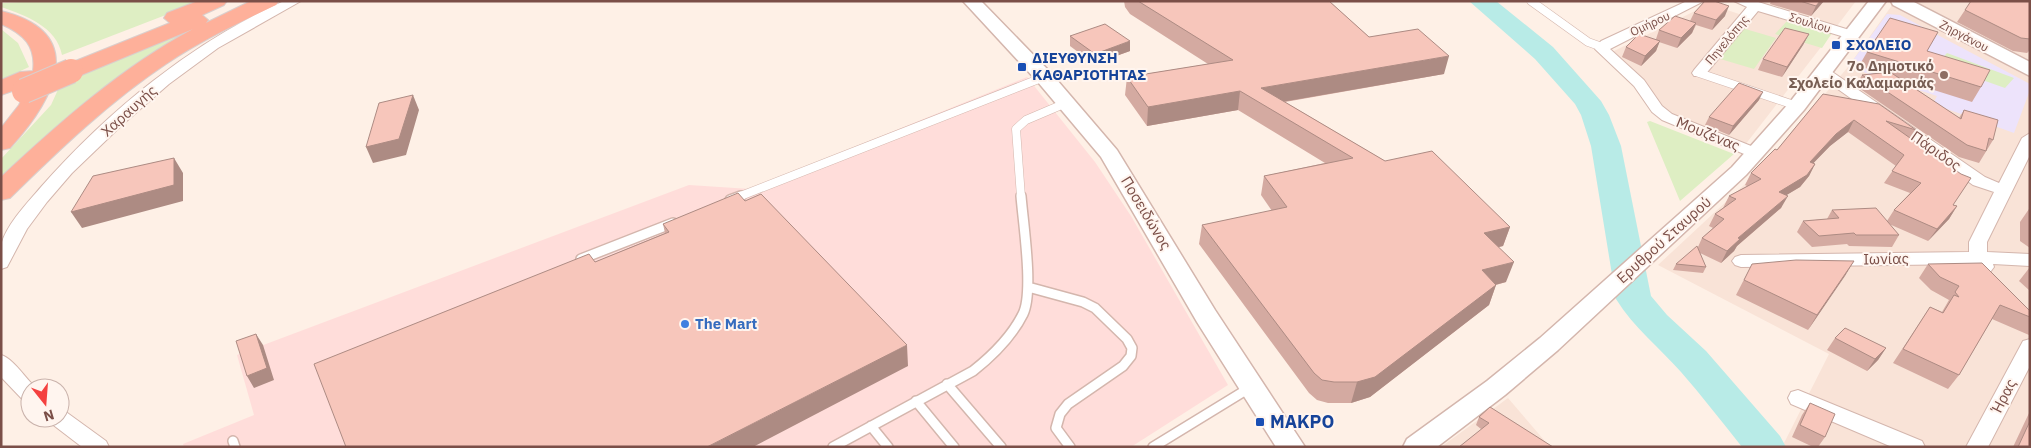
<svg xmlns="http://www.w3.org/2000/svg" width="2031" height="448" font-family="'IBM Plex Sans',sans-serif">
  <rect width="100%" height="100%" fill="#fef0e6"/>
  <path fill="#f9e3d7" d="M1764,1H1856L1837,26L1761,3Z
    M1895,1H2030V447H1782L1829,354L1658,265L1759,171L1848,67Z
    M1709,4L1751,18L1758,11L1832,33L1745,145L1669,116L1654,94L1612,52Z
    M1508,398L1550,447H1441Z"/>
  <path fill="#ffddda" d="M1027,77L1095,162L1131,216L1228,385L1131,447H184L183,444L254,415L237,355L689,185L750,189Z"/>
  <path fill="#ede3fb" d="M1887,14L1900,15L2030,84V90L2014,133L1933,104L1937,96L1848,67Z"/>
  <path fill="#deeec3" d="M40,1H202L62,55C57,27 25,15 1,7V3Z
    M1788,20L1832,33L1822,48L1775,34Z
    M200,24L1,178V159L51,105L61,83Z
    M1742,28L1776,38L1754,69L1717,58Z
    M1,29L18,43L29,67L1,80Z
    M1947,53L2014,78L2005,88L1937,64Z
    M1650,121L1734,154L1680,201L1647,122Z"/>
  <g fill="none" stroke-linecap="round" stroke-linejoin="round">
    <path fill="#b8ebe7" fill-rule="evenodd" d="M1469,1H1496L1553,47L1601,101L1609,115L1621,146L1651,296L1667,315L1706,351L1780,436L1786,447H1742C1722,422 1702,396 1681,372C1659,347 1634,328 1616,299L1591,146L1581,115L1575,104L1535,59Z"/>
    <g stroke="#d4b6ad" stroke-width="9">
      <path id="service-far1" d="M1531,1L1588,42L1602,47
        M1699,73L1797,106
        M738,197L1044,77
        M1021,197L1016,129L1026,120L1066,103"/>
    </g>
    <g stroke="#d4b6ad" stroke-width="12">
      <path id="service" d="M730,200L741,196
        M581,259L673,223
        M1028,287L1083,302L1095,308L1127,339L1132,348L1131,356L1123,366L1068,404L1060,414L1056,428L1070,447
        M947,384L1001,447
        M916,401L954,447
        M871,426L888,447
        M233,441L235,447
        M833,447L973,371C992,356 1012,336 1023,314C1034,292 1023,222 1021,196
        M1153,447L1251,387"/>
    </g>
    <g stroke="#d4b6ad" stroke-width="2">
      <path id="minor" d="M284,1H301L218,48L169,84L122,125L72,173L47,202L27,229L7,267L1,269C1,261 0,250 2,242C8,223 28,202 41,187C108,111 191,43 284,1Z
        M1687,1H1704L1610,49L1644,80L1662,106L1672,114L1761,150L1763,153L1761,156H1749L1662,120L1652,112L1634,86L1595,49L1601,41Z
        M1734,1H1755L1856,32L1858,35L1851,39L1758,11L1704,76H1694L1692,73L1694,70L1747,7Z
        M1823,68L1828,69L1985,177L1999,183L2022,138L2030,133V155L1987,242V252L2030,254V266L1993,264L1994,267L1991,271C1982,274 1979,271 1973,264L1741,267L1735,265L1732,261L1735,257L1741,255L1969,252V242L1994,192L1973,185L1818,75L1816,72L1818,69Z
        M2030,339V366L1988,447H1966L2023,341Z
        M1,355C13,358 26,379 36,388H30V403L23,400L1,377Z
        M1798,390L1922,441L1925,447H1892L1791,404L1788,398L1791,392Z
        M60,410L66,412L106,441L109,447H82L52,424L48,418H60Z"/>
    </g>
    <g stroke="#d4b6ad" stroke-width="3">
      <path id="tertiary" d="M963,1H981L1051,73L1117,150L1215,310L1305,447H1276L1197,322L1101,157L1037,81Z
        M1869,1H1886L1804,110L1746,175L1558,350L1505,395L1437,447H1403L1407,439L1487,381L1540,338L1732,167L1790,102Z
        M1891,1H1912L2030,62V76L1893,5Z"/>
    </g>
    <g stroke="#dacecc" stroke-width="2">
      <path id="trunk" d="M198,1H227L224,5L202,15L208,20L206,23L251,1H279L276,5C238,23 200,41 166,64C109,102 59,150 10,198L1,200V177C60,122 121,68 193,29L79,76L71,78L63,76L60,71L63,66L170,23L164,18L167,13Z
        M1,11C91,33 53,101 10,148L1,150V128L19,105L29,85L1,95V80L20,72L33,71C36,46 24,34 1,24Z"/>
    </g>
    <use href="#service-far1" stroke="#fff" stroke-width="8"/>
    <use href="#service" stroke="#fff" stroke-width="9"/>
    <use href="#minor" fill="#fff" fill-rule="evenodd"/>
    <use href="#tertiary" fill="#fff" fill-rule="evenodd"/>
    <use href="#trunk" fill="#feb09a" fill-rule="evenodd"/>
    <g stroke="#dacecc" stroke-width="26" stroke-linecap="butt">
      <path id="trunk-bridge" d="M24,91L71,71"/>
    </g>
    <use href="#trunk-bridge" stroke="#feb09a" stroke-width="24"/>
  </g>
  <path fill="#d4aaa1" d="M1124,1H1329L1369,37L1444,74L1285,102L1385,161L1510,227L1503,246L1499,247L1506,282L1496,285L1489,305L1370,397L1351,403H1328L1317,400L1309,393L1199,244L1202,225L1272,211L1261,195L1264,176L1325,163L1238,110L1147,126L1125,95L1127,77L1208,64L1130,14L1125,7Z
    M1771,1H1824L1811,16L1770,4Z
    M2030,1V50L2027,53L2013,51L1957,22L1965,10Z
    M1694,13L1725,16L1712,30L1696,25L1692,33L1677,48L1659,42L1656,51L1641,66L1622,57L1626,47L1656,39L1659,30L1690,21Z
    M1809,34L1803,45L1782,77L1758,70L1763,59Z
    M1070,36L1130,51L1094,64L1070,46Z
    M1927,51L1981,87L1972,102L1902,80L1959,118L1964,110L1993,140L1979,163L1959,157L1856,86L1862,75L1879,73L1859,66L1867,52Z
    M1823,94L1916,130L1911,139L1953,205L1957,206L1949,219L1928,241L1889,224L1899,235L1892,247L1849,246L1847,244L1812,247L1797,232L1803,221L1827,219L1832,210L1887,221L1894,210L1910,193L1884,183L1896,166L1848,132L1830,146L1813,163L1815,164L1809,176L1800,187L1786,195L1781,208L1737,246L1734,251L1721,263L1700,253L1706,267L1703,273L1673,270L1676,264L1698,247L1702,238L1713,228L1709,226L1715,214L1723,208L1729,196L1747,186L1745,185L1751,173L1777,150Z
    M1759,100L1729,135L1705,125L1709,117Z
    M2029,209H2030V248L2020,241V222Z
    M663,224L908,366L346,447L595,262L665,233Z
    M1854,261L1808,330L1736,295L1752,264Z
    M1928,264L2030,311V333L2029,335L1992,319L1959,375L1948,389L1893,363L1930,307L1942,312L1949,300L1931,290L1919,278Z
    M2030,267V291L2019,281Z
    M1835,338L1886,348L1878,360L1867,371L1827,350Z
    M1810,403L1825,437L1818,447H1813L1792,437L1802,415Z
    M2030,411V447H2013Z
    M1479,417L1553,447L1481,429L1476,425Z"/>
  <path fill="#ad8b83" d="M1820,1H1824L1811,16L1816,6Z
    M1729,6L1725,16L1712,30L1716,20Z
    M1696,23L1692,33L1677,48L1681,38Z
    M1809,34L1803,45L1782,77L1787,67Z
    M1130,41V51L1094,64L1095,54Z
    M1660,41L1656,51L1641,66L1645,56Z
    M1449,56L1444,74L1264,105L1261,88Z
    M1240,91L1238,110L1147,126L1148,107Z
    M1763,92L1759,100L1729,135L1733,126Z
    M413,95L419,110L406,155L373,163L366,147Z
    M1854,120L1848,132L1830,146L1803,174L1810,162L1836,134Z
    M174,158L183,173V201L82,228L71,212Z
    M1815,164L1809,176L1800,187L1772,204L1779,192Z
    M1788,196L1781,208L1737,246L1734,251L1721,263L1727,251L1738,238Z
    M1957,206L1949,219L1928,241L1937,229Z
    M1510,227L1503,246L1477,252L1484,233Z
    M1854,261L1845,276L1808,330L1817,315Z
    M1514,262L1506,282L1475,290L1482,270Z
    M1496,285L1489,305L1370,397L1351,403L1357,382Z
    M256,334L263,345L274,380L254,388L247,376Z
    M907,345L908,366L753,447H707Z
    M1886,348L1878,360L1867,371L1875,359Z"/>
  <path fill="#f7c6bb" stroke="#ad8b83" d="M1138,1H1329L1369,37L1418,29L1449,56L1261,88L1385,161L1432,151L1510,227L1484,233L1514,262L1482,270L1496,285L1375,377L1357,382H1334L1322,380L1314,373L1202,225L1287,207L1264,176L1353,158L1240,91L1148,107L1127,77L1233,60Z
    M1705,1H1714L1729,6L1716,20L1694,13Z
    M1800,1H1820L1816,6Z
    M1971,1H2030V39L2021,38L1965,10Z
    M1675,16L1696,23L1681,38L1659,30Z
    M1890,18L1938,32L1927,51L1990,70L1981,87L1867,52Z
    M1105,24L1130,41L1095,54L1070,36Z
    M1785,28L1809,34L1787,67L1763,59Z
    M1639,34L1660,41L1645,56L1626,47Z
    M1890,72L1961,119L1964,110L1998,120L1993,140L1989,138L1986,151L1967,145L1862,75Z
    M1739,83L1763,92L1733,126L1709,117Z
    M1823,94L1879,104L1916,130L1886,121L1961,174L1971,178L1953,205L1957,206L1937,229L1894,210L1921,183L1892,171L1904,155L1854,120L1836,134L1810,162L1815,164L1807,175L1779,192L1788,196L1738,238L1740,239L1727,251L1702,238L1724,219L1715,214L1736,199L1729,196L1761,179L1751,173L1775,149L1777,150Z
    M413,95L399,139L366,147L379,103Z
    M174,158V185L71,212L93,176Z
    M738,193L745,201L761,194L907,345L707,447H346L314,364L589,254L595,262L669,232L663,224Z
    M1876,208L1899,235H1856L1854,233L1819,236L1803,221L1839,218L1832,210Z
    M1697,246L1706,267L1676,264Z
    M1796,260L1854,261L1817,315L1744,280L1752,264Z
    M1982,263L2030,311V317L2000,305L1959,375L1903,349L1930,307L1943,313L1954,295L1959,297L1955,292L1959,286L1940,277L1928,264Z
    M1845,328L1886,348L1875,359L1835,338Z
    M256,334L267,368L247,376L236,341Z
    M1810,403L1835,414L1825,437L1800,425Z
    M1490,407L1553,447H1459L1489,423L1479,417Z
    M2030,421V447H2018Z"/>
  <g fill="#1a4fb4" stroke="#fff5ef" stroke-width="2">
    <rect x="1831" y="40" width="10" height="10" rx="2.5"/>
    <rect x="1017" y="62" width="10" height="10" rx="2.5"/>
    <rect x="1255" y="417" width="10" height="10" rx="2.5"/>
  </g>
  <circle fill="#8d6e63" stroke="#fff5ef" stroke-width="2" cx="1944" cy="75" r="5"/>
  <circle fill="#3f7fe0" stroke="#fff5ef" stroke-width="2" cx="685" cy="324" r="5"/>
  <g text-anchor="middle" stroke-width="4" stroke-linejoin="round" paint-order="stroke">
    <g font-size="12" fill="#7b4f48" stroke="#fff5ef">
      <text transform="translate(1810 23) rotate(17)" y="4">Σουλίου</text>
      <text transform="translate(1650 24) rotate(-25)" y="4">Ομήρου</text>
      <text transform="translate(1964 36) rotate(28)" y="4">Ζηργάνου</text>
      <text transform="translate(1727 40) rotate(-50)" y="4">Πηνελόπης</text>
    </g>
    <g font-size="15" font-weight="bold" fill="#164399" stroke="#fff5ef" text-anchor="start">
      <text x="1846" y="50">ΣΧΟΛΕΙΟ</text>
      <text x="1032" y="63">ΔΙΕΥΘΥΝΣΗ<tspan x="1032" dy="17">ΚΑΘΑΡΙΟΤΗΤΑΣ</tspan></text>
    </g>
    <g font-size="15" font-weight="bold" fill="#785e54" stroke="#fff5ef" text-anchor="end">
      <text x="1934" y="71">7o Δημοτικό<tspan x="1934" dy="17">Σχολείο Καλαμαριάς</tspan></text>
    </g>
    <g font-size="15" fill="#7b4f48" stroke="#fff5ef">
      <text transform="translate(129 111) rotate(-42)" y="5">Χαραυγής</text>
      <text transform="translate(1708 134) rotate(22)" y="5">Μουζένας</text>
      <text transform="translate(1936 151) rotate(35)" y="5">Πάριδος</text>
      <text transform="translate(1146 213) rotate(59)" y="5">Ποσειδώνος</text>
      <text transform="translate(1664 240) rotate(-42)" y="5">Ερυθρού Σταυρού</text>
      <text transform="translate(1886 259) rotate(-1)" y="5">Ιωνίας</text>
      <text transform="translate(2004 396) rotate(-63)" y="5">Ήρας</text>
    </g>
    <g font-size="15" font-weight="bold" fill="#366cbe" stroke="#fff5ef" text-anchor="start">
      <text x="695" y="329">The Mart</text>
    </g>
    <g font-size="18" font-weight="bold" fill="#164399" stroke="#fff5ef" text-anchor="start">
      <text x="1270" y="428">ΜΑΚΡΟ</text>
    </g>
  </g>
  <rect width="2031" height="448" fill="none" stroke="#7b4f48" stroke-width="5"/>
  <g transform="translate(45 403) rotate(163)"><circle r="24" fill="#fff5ef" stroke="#cab3ac"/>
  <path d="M0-4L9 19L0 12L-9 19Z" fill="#f44140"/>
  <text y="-8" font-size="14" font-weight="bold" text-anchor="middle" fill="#7b4f48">N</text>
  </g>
</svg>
